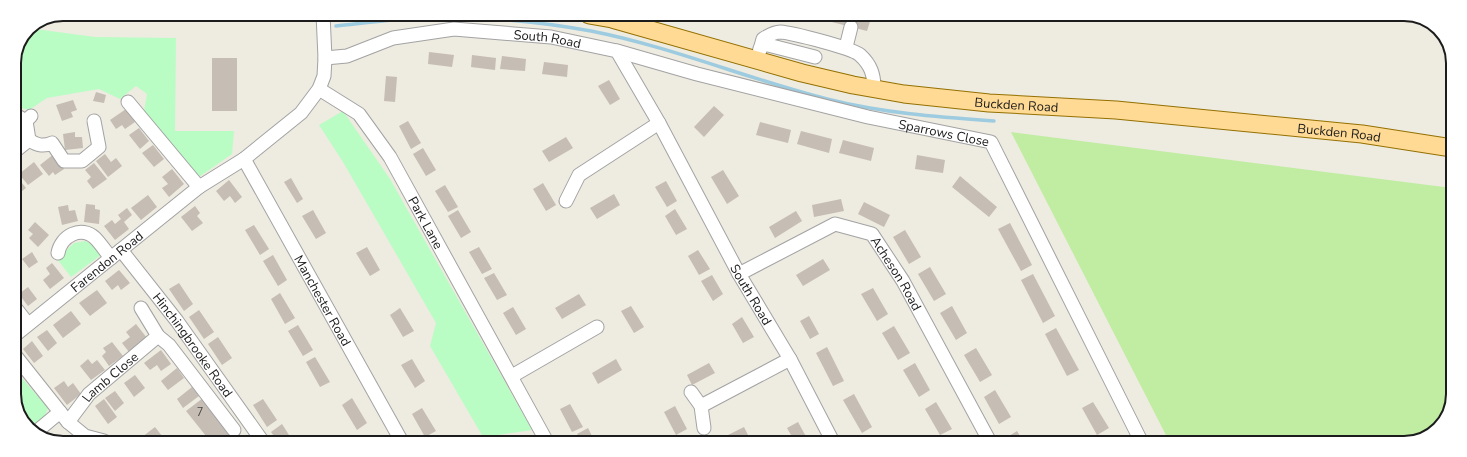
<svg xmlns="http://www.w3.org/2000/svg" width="1467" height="457" font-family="'Nunito Sans',sans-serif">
  <rect width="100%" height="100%" fill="#eeebe1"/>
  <path fill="#c0eda2" d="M1011,132L1452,188L1451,407L1434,433L1405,443H1170Z"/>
  <path fill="#b9fdc4" d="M28,28L95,37L176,38L175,131H234L232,154L199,177L144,111L147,94L136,86L120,99L99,89L47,98L29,110L14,106V62Z
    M343,111L390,179L532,430L483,437L430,346L436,323L343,162L319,125Z
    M85,241L94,245L101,255L71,277L57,259L74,243Z
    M14,369L48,408L44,418L35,425L14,398Z"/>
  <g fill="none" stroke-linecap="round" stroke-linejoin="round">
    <path stroke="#9dcbe0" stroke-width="3.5" d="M336,26C365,23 395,19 424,18C479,16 537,21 591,31C672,47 748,79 827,99C882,113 938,117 994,121"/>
  </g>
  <path fill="#c6bdb4" d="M821,15H872L867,31L820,19Z
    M429,52L454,55L452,67L428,64Z
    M472,55L496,58L495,70L471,67Z
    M502,56L526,59L525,71L500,69Z
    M212,58H237V111H212Z
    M544,62L568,65L567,77L542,74Z
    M386,76L397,77L395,102L384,101Z
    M609,80L620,99L610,105L598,86Z
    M96,92L106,95L104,103L93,101Z
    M73,100L77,110L71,112L73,117L62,121L56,105Z
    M714,106L724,115L704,137L694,127Z
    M126,109L135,122L125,129L122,125L116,129L110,120Z
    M408,121L421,143L411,149L399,126Z
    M760,122L791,130L788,143L756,135Z
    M139,128L149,141L140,149L129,135Z
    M801,131L832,139L829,153L797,144Z
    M75,132V137H82L83,148L65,150L63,134Z
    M566,137L573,148L549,162L542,151Z
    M843,140L874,148L871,161L839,153Z
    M153,145L164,159L154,167L142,153Z
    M423,148L436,170L426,176L413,154Z
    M54,154L64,169L55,175L53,172L49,176L40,165Z
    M105,154L111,162L116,158L122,166L108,177L96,161Z
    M917,155L945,160L943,173L915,169Z
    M34,162L43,174L28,185L19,174Z
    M94,163L107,179L93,189L87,181L91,177L85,170Z
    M172,169L184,184L169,197L162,188L168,184L162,177Z
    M723,170L739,196L727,204L711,177Z
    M960,176L997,207L989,217L952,187Z
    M17,177L26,188L14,197V180Z
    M291,178L303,199L297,203L284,182Z
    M229,180L242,197L235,203L230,196L224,201L216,191Z
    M666,181L677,201L667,207L655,187Z
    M543,183L556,205L546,211L533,189Z
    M445,185L458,207L448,212L435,191Z
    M614,194L620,205L597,219L590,208Z
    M148,195L157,207L141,220L131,208Z
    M841,199L844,211L814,217L812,205Z
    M864,202L890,215L884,227L858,214Z
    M86,204L95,205V209L100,210L99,224L84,222Z
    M68,205L69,211L75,210L78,221L62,225L58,207Z
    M195,206L200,213L197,216L203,223L192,231L181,217Z
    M127,208L132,215L124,222L129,229L115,240L104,226L112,220L115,224L121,219L118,215Z
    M675,209L687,229L676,235L665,216Z
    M313,210L326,233L316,239L302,216Z
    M458,210L471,232L461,238L448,216Z
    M796,211L802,221L775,238L769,227Z
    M35,222L49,235L38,247L29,238L33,234L28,230Z
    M1010,223L1032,265L1021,271L998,229Z
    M254,225L269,249L260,255L245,230Z
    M905,230L921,257L909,264L893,237Z
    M367,247L380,270L370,276L356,253Z
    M479,247L492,269L482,274L469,252Z
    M698,250L710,269L699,275L688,256Z
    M32,252L38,262L29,268L22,259Z
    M273,255L287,280L278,286L263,261Z
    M823,259L830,270L803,286L796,275Z
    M52,263L64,278L50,289L43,280L50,274L46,268Z
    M930,267L946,294L934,301L918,274Z
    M119,270L130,283L121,290L118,285L112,290L105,281Z
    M494,273L507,295L497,300L484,278Z
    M1033,274L1055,316L1043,323L1021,280Z
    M712,275L723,294L713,301L701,281Z
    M179,283L193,304L184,311L169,289Z
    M28,287L37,299L28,306L19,294Z
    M873,288L888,314L877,321L861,294Z
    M97,290L107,303L90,316L79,303Z
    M280,293L295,318L285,324L271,299Z
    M579,294L586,305L562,319L555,308Z
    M631,306L644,327L634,333L621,311Z
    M952,306L967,333L956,340L940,313Z
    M513,307L526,329L516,335L503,313Z
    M400,308L414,331L403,337L390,315Z
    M199,310L214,332L204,339L189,317Z
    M71,311L81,324L63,338L53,325Z
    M809,316L819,334L810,339L800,321Z
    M742,317L754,337L743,343L732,324Z
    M136,324L147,338L129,352L122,343L130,337L126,332Z
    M298,325L313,350L303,356L288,331Z
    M894,326L910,353L898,360L882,333Z
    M1056,328L1079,370L1067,376L1045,334Z
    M47,330L57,343L48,351L37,337Z
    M218,337L232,358L222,365L208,344Z
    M32,341L43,356L34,363L23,349Z
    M112,342L123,356L109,366L102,356L106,352L103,348Z
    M827,347L844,381L833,386L816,353Z
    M976,348L992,375L980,382L964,355Z
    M161,350L171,364L161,371L157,365L150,370L144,363Z
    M315,357L330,382L320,387L306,362Z
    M88,359L92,364L97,360L105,370L91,380L80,366Z
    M412,359L425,381L415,388L401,365Z
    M616,359L622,370L598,384L592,373Z
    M709,363L715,373L692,385L687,375Z
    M915,363L930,390L919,397L903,370Z
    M177,368L184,378L168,390L161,381Z
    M135,375L145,388L134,397L124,383Z
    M64,381L68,387L73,383L81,394L67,405L54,388Z
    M192,387L199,396L183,408L177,399Z
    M995,390L1011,417L999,424L984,397Z
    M115,391L124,403L115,411L105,398Z
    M854,394L872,427L862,433L843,400Z
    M203,398L236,442L210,441L186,411Z
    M352,398L367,423L357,430L342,405Z
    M104,399L117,417L108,424L95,406Z
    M263,399L277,420L267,427L253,405Z
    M936,402L952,429L940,435L925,409Z
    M1093,402L1109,428L1097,435L1082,408Z
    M570,404L583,427L572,432L560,409Z
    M675,406L687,429L676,435L664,412Z
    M422,408L436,431L425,437L412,414Z
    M20,414L29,424L27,426L24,424Z
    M798,422L809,442H795L787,428Z
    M282,424L289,435L293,442H278L271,432Z
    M155,427L166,441H137Z
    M744,427L749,437L739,442H724L722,438Z
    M588,428L595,442H582L577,434Z
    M1017,431L1024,443L1009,442L1006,438Z"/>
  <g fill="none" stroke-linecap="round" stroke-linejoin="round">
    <g stroke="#a3a3a3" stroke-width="15">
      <g id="minor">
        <path d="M846,47L851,27"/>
        <path d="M760,49L763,45H768L815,57"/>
        <path id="s1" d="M617,51L697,74L868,117L991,142L1142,443"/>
        <path id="s2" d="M325,58L347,56L393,38L454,29L551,37L617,51L659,123L739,274L790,359L833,442"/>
        <path d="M757,60L763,39C768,36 774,32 780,32C793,33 852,48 860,55C871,65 874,75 874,88"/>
        <path id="s3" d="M319,89L359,114L390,157L547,442"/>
        <path d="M128,102L199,187"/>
        <path d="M14,114L26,121"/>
        <path d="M31,116L26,121L29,140C37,145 43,147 52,143L64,161H82L99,147L94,121"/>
        <path d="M14,152L29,140"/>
        <path id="s4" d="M244,159L402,442"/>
        <path d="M566,201L579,175L659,123"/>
        <path id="s5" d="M121,250L177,321L263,442"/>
        <path d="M58,253C61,236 81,225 95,238C101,244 106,252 111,258"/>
        <path id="s6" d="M739,274L835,224L872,234L903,281L990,442"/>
        <path d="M14,306L28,324"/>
        <path d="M141,308L158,336L169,345L234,430"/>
        <path id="s7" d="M14,336L199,187L244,159L301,113L319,89L324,76L325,58L323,14"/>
        <path d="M14,354L68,422L85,436L104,441"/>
        <path d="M512,376L597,327"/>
        <path d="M691,392L701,406L704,428"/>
        <path d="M701,406L790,359"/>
        <path id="s8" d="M68,422L89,394L158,336"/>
        <path d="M36,432L60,412"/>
      </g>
    </g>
    <g stroke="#947000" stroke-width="19">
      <g id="major">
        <path id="s9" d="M589,15L612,19L802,73L853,85L904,94L989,103L1116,110L1362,134L1452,148"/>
      </g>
    </g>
    <use href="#minor" stroke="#fff" stroke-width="13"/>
    <use href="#major" stroke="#ffda95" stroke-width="17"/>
  </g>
  <g text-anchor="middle" stroke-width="3" stroke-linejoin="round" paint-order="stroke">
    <g font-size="11" fill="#464442">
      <text x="200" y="416">7</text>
    </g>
    <g font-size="13" fill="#1c1c1c" stroke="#fff">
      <text dy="5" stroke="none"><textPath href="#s2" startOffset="227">South Road</textPath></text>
      <text dy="5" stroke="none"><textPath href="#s9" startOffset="438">Buckden Road</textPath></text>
      <text dy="5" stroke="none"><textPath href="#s9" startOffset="762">Buckden Road</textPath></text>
      <text dy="5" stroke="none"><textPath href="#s1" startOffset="337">Sparrows Close</textPath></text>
      <text dy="5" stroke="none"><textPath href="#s3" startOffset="175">Park Lane</textPath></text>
      <text dy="5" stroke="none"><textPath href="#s7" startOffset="119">Farendon Road</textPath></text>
      <text dy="5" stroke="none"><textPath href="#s6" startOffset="193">Acheson Road</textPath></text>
      <text dy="5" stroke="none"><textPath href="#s2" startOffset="576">South Road</textPath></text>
      <text dy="5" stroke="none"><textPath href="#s4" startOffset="162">Manchester Road</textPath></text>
      <text dy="5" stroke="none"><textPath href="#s5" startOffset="119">Hinchingbrooke Road</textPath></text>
      <text dy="5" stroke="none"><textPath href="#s8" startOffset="62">Lamb Close</textPath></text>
    </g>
  </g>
  <path d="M0 0H1467V457H0ZM63 21H1404A42 42 0 0 1 1446 63V394A42 42 0 0 1 1404 436H63A42 42 0 0 1 21 394V63A42 42 0 0 1 63 21Z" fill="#fff" fill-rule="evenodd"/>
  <path fill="none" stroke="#1c1c1c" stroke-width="2" d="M63 21H1404A42 42 0 0 1 1446 63V394A42 42 0 0 1 1404 436H63A42 42 0 0 1 21 394V63A42 42 0 0 1 63 21Z"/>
</svg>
